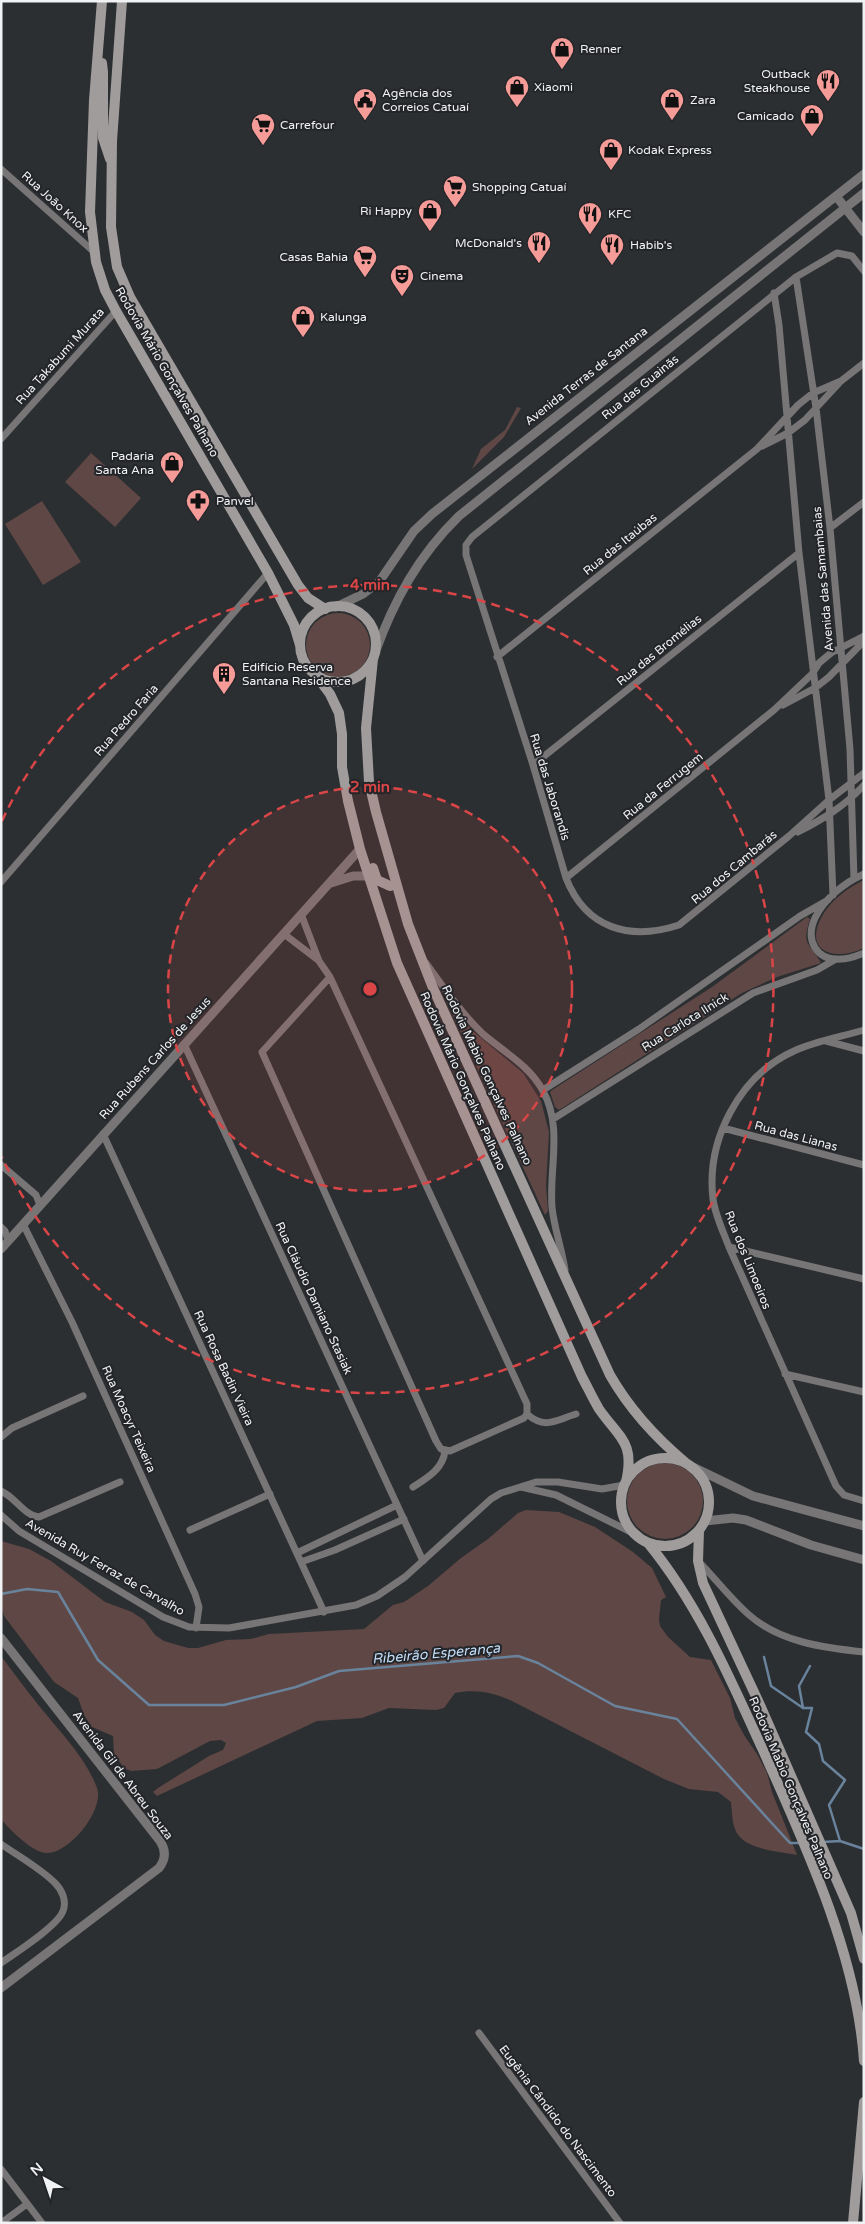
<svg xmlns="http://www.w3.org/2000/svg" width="865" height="2224" font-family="'Varela Round',sans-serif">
  <rect width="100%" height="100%" fill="#2c2f32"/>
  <path fill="#5f4745" d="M517,407L521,408L504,437L472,469L481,449L505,430Z
    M91,453L141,498L115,527L65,482Z
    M42,501L81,562L43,585L5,524Z
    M306 645a32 32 0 1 1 64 0a32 32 0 1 1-64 0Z
    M864,880V948C838,961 803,954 821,918C830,901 847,888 864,880Z
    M807,917L810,919C801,947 810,942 821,963L777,977L742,993L559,1110L555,1107L550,1092L552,1090L712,987Z
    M453,1010L475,1033L523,1073L541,1101L549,1132L546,1186L548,1211L545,1215L452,1013Z
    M627 1501a38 38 0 1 1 76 0a38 38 0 1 1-76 0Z
    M526,1510L559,1512L595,1527L633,1552L652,1568L666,1597L661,1600L659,1619L660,1626L668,1637L690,1657L711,1660L730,1698L735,1718L744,1735L757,1754L767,1773L772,1792L797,1855C779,1851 742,1850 735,1829C732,1821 732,1811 731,1802L718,1792L689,1789L664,1779L510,1700C491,1692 475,1689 455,1693L444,1708L436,1710L389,1708L362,1718L317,1721L157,1796L153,1792L158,1788L209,1756L223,1750L226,1743L221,1740L210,1741L157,1769L131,1771L124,1768L114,1754L113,1736L92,1727L84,1715L78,1698L54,1682L4,1616L1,1604V1541L29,1549L51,1561L105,1602L132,1612L144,1620L155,1635L164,1641L188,1648H198L226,1640L251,1639L269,1634L364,1629L393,1605L404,1602L428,1586L461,1558L488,1539L518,1513Z
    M1,1656C14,1673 27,1691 40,1707C61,1733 86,1758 97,1788C105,1810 68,1855 46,1853C32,1852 10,1830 1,1819Z"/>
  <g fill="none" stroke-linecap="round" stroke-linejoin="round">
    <path stroke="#6a839c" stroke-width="2.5" d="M1,1594L27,1589L58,1592L98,1660L149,1705H224L296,1687L339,1671L518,1656L538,1663L615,1706L677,1719L790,1843H800
      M764,1657L771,1686L803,1708H812L806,1732L819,1744L823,1761L845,1780L829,1805L840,1841
      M803,1708L799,1686L810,1666
      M823,1842L840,1841L864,1849"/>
    <path stroke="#777575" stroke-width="7" d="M1,169L93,251
      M864,271L852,256L837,253L796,277L472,537L466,545V555L533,765L566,878C586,929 630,941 679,925L789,836L829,800L864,773
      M796,277L816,408L830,528L850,749L854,879
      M774,293L779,325L799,553L829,800L833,895
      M1,439L116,311
      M762,446L788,433L805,420L841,381L864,363
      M830,528L864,502
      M497,657L757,449L798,405L813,393L841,381
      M783,705L815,688L829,677L864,641
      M533,765L799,553
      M798,832C823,819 845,806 864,785
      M864,874C845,882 824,899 815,918C805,940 816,961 841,959C849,959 856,956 864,953
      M566,878L774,710L812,674L819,663L831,653L864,636
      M1,882L268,573
      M301,914L319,961L330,977L527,1404V1414L524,1418L450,1451L441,1449L436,1441L262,1052L330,977
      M284,934L318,960
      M426,963C444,988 461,1013 483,1034C504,1052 530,1066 543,1091C563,1127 549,1168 552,1207C554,1228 562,1249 565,1270
      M864,1030C841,1037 816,1041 794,1051C739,1076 706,1140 713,1199C715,1215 723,1231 729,1247L836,1486L844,1495L864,1501
      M826,1041L864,1051
      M184,1044L423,1561
      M543,1090L639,1029L800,916L828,900
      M553,1119L753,993L817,970L836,959
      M723,1128L864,1165
      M103,1134L324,1612
      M1,1165L36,1195L40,1205
      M23,1224L72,1322L195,1594L199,1607L196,1628
      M1,1227L5,1231L8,1240
      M729,1247L864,1279
      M785,1374L864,1392
      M527,1414C545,1430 556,1420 576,1414
      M1,1437L12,1428L83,1396
      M413,1487C427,1478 443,1469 445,1451
      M521,1487L556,1495L633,1533
      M1,1491C15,1497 25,1516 39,1517L120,1482
      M1,1515L19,1531L163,1617L189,1627L229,1628L356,1605L377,1596L405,1577L491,1499L501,1493L536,1482H558L602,1489L624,1485
      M190,1530L270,1494
      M297,1553L397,1505
      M698,1561C715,1578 730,1598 748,1614C779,1642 824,1648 864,1652
      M301,1562L335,1550L404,1519
      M1,1844C18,1856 40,1868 55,1883C62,1890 67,1901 63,1911C58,1926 15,1953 1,1963
      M479,2033L620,2223
      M1,2169L42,2223
      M1,2223L27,2204"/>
    <path stroke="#777575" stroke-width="9" d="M836,196L864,232
      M336,607L363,594L379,582L414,531L432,514L864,174
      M375,653C394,600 419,555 459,516L864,193
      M331,883L353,876H369
      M1,1249L360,849
      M693,1467L753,1496L864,1526
      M705,1521L733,1518L746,1520L811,1545L864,1560
      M1,1638L160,1841C166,1850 166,1859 159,1868L1,1988"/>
    <path stroke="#a09c9c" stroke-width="10" d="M102,1L94,100L90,212L96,262L105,290L116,311L268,573L294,625L300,645
      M122,1L112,141L111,227L117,267L130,297L298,585L308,598L325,609
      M102,63L103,72V138L110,159
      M300 644a38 38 0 1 1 76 0a38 38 0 1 1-76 0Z
      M373,659L366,728L369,782L376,812L408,924L433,988L610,1375C630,1410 656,1438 686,1463
      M315,674L330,694L339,713L342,734V767L348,801L360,849L397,963L582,1377C588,1388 593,1399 599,1409C620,1439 635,1442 626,1482
      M373,868L377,880L390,886L396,884
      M621 1502a44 44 0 1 1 88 0a44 44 0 1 1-88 0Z
      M699,1531L698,1561L703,1583L760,1705L851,1913L864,1959
      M648,1543C698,1604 730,1678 762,1748C805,1844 857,1955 864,2061
      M853,2223L864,2102"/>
  </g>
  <circle cx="370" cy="989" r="202" fill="#da4647" fill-opacity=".12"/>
  <g fill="none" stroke="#da4647" stroke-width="2.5" stroke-dasharray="9 6">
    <circle cx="370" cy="989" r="202"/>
    <path d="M2 821A404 404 0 1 1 2 1157"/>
  </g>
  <defs>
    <g id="shop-pin" transform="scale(1.25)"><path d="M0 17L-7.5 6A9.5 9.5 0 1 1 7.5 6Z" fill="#f59b98" stroke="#232528"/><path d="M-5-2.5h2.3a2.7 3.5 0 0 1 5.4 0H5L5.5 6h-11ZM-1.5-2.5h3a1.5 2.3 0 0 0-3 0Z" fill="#111"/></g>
    <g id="restaurant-pin" transform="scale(1.25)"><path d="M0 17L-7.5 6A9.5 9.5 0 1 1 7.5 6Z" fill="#f59b98" stroke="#232528"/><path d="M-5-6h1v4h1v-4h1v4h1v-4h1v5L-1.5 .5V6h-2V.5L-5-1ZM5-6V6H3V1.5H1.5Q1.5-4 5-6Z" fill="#111"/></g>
    <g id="civic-pin" transform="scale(1.25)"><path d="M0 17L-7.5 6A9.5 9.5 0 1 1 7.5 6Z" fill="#f59b98" stroke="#232528"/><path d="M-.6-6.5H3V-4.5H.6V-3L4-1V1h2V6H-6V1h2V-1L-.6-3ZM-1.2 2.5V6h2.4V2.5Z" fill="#111"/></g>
    <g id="supermarket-pin" transform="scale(1.25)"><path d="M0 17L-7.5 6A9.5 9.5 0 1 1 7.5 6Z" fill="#f59b98" stroke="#232528"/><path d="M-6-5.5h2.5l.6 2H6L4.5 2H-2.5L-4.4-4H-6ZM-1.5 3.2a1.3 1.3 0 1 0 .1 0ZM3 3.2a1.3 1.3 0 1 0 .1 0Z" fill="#111"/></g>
    <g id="theatre-pin" transform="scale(1.25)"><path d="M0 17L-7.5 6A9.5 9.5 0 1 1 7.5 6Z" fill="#f59b98" stroke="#232528"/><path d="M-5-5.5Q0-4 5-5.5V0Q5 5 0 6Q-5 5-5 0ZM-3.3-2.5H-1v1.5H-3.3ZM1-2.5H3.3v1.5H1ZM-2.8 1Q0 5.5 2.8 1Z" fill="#111"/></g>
    <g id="pharmacy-pin" transform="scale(1.25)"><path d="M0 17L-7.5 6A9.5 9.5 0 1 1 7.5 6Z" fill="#f59b98" stroke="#232528"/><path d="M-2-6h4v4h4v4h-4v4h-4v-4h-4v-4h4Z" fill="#111"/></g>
    <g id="building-pin" transform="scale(1.25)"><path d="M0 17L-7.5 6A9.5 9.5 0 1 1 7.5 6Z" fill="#f59b98" stroke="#232528"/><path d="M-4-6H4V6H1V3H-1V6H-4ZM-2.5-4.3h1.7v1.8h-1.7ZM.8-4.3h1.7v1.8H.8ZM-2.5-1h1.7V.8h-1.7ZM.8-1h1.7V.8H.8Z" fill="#111"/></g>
  </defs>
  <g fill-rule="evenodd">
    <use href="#shop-pin" x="562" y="49"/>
    <use href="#restaurant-pin" x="828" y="81"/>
    <use href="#shop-pin" x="517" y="87"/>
    <use href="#civic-pin" x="365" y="100"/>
    <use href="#shop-pin" x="672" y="100"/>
    <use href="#shop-pin" x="812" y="116"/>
    <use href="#supermarket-pin" x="263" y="125"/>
    <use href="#shop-pin" x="611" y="150"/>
    <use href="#supermarket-pin" x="455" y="187"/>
    <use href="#shop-pin" x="430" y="211"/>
    <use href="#restaurant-pin" x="590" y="214"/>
    <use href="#restaurant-pin" x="539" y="243"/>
    <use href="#restaurant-pin" x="612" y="245"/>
    <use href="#supermarket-pin" x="365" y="257"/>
    <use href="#theatre-pin" x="402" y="276"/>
    <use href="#shop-pin" x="303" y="317"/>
    <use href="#shop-pin" x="172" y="463"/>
    <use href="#pharmacy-pin" x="198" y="501"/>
    <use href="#building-pin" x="224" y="674"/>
  </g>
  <g text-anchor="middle" stroke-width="4" stroke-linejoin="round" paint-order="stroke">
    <g font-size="12" fill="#f0f2f4" stroke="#232528" text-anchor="start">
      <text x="580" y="53">Renner</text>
      <text x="810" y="78" text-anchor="end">Outback<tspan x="810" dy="14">Steakhouse</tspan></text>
      <text x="534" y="91">Xiaomi</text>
      <text x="382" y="97">Agência dos<tspan x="382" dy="14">Correios Catuaí</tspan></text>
      <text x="690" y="104">Zara</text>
      <text x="794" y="120" text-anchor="end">Camicado</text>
      <text x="280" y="129">Carrefour</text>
      <text x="628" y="154">Kodak Express</text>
      <text x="472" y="191">Shopping Catuaí</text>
      <text x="412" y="215" text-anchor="end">Ri Happy</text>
      <text x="608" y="218">KFC</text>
      <text x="522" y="247" text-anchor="end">McDonald's</text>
      <text x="630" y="249">Habib's</text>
      <text x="348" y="261" text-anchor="end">Casas Bahia</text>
      <text x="420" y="280">Cinema</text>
      <text x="320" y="321">Kalunga</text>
      <text x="154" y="460" text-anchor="end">Padaria<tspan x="154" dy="14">Santa Ana</tspan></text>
      <text x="216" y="505">Panvel</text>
      <text x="242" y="671">Edifício Reserva<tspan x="242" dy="14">Santana Residence</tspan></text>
    </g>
    <g font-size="12" fill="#f0f2f4" stroke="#232528">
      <text transform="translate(55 202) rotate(42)" y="4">Rua João Knox</text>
      <text transform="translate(60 356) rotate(-48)" y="4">Rua Takabumi Murata</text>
      <text transform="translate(167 372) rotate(60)" y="4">Rodovia Mário Gonçalves Palhano</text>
      <text transform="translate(586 376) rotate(-38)" y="4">Avenida Terras de Santana</text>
      <text transform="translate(640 387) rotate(-39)" y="4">Rua das Guainãs</text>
      <text transform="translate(620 544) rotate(-39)" y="4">Rua das Itaúbas</text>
      <text transform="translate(823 579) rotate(-95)" y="4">Avenida das Samambaias</text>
      <text transform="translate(659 650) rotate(-39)" y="4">Rua das Bromélias</text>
      <text transform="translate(126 720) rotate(-49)" y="4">Rua Pedro Faria</text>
      <text transform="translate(663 786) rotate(-39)" y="4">Rua da Ferrugem</text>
      <text transform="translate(550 787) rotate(73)" y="4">Rua das Jaborandis</text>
      <text transform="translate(734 867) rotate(-40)" y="4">Rua dos Cambarás</text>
      <text transform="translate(685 1022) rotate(-32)" y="4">Rua Carlota Ilnick</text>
      <text transform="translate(155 1058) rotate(-48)" y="4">Rua Rubens Carlos de Jesus</text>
      <text transform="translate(487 1075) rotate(65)" y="4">Rodovia Mabio Gonçalves Palhano</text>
      <text transform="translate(463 1081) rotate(66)" y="4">Rodovia Mário Gonçalves Palhano</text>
      <text transform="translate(796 1136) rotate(15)" y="4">Rua das Lianas</text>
      <text transform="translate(748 1260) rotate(68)" y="4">Rua dos Limoeiros</text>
      <text transform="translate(314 1298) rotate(65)" y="4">Rua Cláudio Damiano Stasiak</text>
      <text transform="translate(224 1368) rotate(65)" y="4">Rua Rosa Badin Vieira</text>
      <text transform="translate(129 1419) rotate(66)" y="4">Rua Moacyr Teixeira</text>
      <text transform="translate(105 1567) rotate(30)" y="4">Avenida Ruy Ferraz de Carvalho</text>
      <text transform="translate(123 1775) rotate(53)" y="4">Avenida Gil de Abreu Souza</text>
      <text transform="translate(791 1788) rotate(67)" y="4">Rodovia Mabio Gonçalves Palhano</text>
      <text transform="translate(558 2121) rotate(53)" y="4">Eugênia Cândido do Nascimento</text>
    </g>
    <g font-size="14" font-style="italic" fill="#c3ddf8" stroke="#232528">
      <text transform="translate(436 1653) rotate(-5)" y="5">Ribeirão Esperança</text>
    </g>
  </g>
  <circle cx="370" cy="989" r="8" fill="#da4647" stroke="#232528" stroke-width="2.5"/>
  <g font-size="15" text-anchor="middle" font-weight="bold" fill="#da4647" stroke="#232528" stroke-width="4" stroke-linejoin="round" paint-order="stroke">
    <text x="370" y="590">4 min</text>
    <text x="370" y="792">2 min</text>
  </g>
  <rect width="865" height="2224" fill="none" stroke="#f0f2f4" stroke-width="5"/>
  <g transform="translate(45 2179) rotate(320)" stroke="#232528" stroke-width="4" paint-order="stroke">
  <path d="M0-4L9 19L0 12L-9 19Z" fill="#f0f2f4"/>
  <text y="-8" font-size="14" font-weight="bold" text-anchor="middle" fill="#f0f2f4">N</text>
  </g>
</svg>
